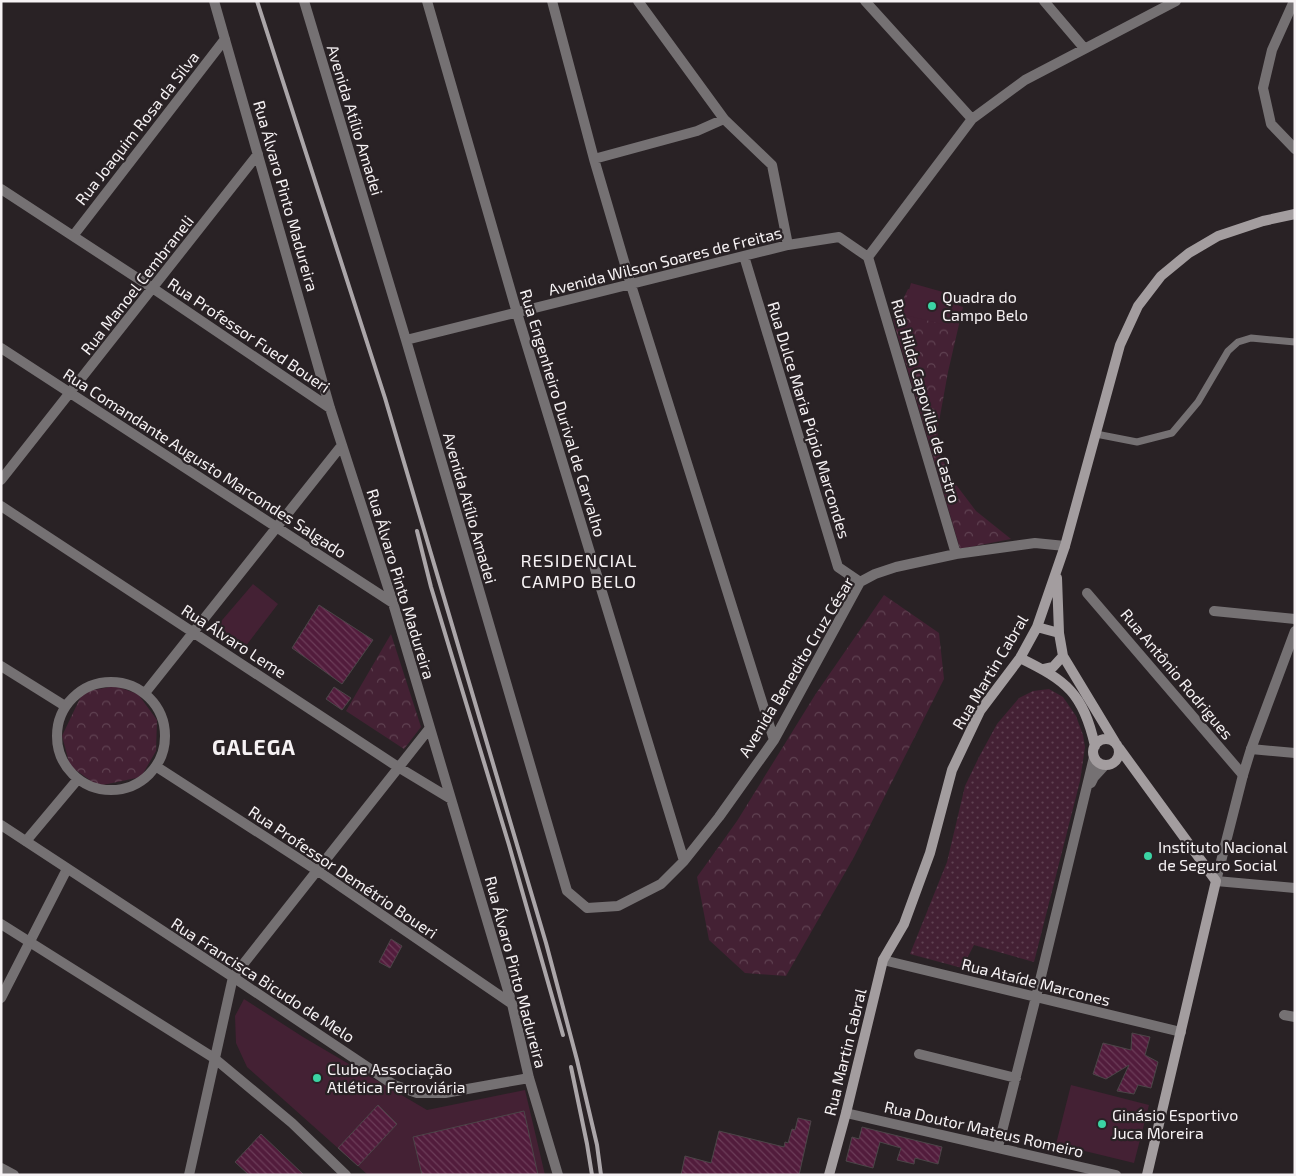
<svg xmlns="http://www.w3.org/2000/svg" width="1296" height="1176" font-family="'Exo 2',sans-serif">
  <defs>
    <pattern id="grass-dots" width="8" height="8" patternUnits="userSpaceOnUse" patternTransform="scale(1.25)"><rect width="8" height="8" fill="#442134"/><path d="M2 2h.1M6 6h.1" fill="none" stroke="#604252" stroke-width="1.8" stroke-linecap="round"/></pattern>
    <pattern id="forest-crowns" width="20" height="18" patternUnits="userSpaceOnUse" patternTransform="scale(1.25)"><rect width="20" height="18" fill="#442134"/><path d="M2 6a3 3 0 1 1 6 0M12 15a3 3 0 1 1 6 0" fill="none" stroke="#604252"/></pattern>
    <pattern id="building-back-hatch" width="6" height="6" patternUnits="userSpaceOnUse" patternTransform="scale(1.25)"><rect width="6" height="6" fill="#521c3c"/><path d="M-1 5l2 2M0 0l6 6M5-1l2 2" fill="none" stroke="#6c3d59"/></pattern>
  </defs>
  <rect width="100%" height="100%" fill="#292225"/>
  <path fill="url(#grass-dots)" d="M1049,689L1063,697L1076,716L1083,735L1085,747L1080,781L1034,962L974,945L962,968L910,954L947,862L965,786L979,757L997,724L1019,698L1033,691Z"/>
  <path fill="url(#forest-crowns)" d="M908,289L963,307L948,372L938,427L937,449L954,482L976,511L1011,539L960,549L893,320Z
    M884,595L939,633L944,679L854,857L786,976L745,973L709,940L697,877L737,821L815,695Z
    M391,634L421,727L404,749L346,711Z
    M115,686L138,694L157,720L156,751L141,777L98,786L70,766L62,736L83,692Z"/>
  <path fill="#442134" d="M911,283L961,297L953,327L902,314Z
    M253,584L278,604L245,647L217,626Z
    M244,999L303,1037L427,1110L525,1090L545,1175H368L247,1067L236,1043L235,1016Z
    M1071,1085L1149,1105L1134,1163L1056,1144Z"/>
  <path fill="url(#building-back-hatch)" stroke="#4c4548" d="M319,605L373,640L342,684L292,648Z
    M334,687L351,698L342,710L326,699Z
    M391,939L402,946L390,968L379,962Z
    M1132,1033L1150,1037L1145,1055L1158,1062L1151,1088L1138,1085L1134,1094L1117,1091L1129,1065L1106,1079L1093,1074L1103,1043L1131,1050Z
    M378,1105L397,1124L358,1166L338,1148Z
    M524,1111L538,1175H422L413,1137Z
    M798,1118L811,1121L799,1175H681L685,1156L711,1163L719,1131L784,1147L785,1142L788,1143L792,1129L795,1130Z
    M862,1127L942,1147L938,1164L915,1158L914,1164L897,1160L901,1148L880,1142L873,1168L846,1161L852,1137L859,1139Z
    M261,1134L304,1175H249L235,1162Z"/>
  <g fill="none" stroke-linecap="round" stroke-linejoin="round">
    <path stroke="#757173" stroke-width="7" d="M1096,434L1137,442L1172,433L1198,402L1228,351L1238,342L1251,338L1295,342"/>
    <path stroke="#757173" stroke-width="10" d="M214,1L330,408L393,603L451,799L512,1004L529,1078L558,1175
      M304,1L406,340L567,891L587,908L618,906L661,884L684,861L719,817L774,740L860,582L875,574L896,567L956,554L1035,543L1065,546
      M427,1L517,313L684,861
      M552,1L594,159L631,285L774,740
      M865,1L972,119
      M1044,1L1084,48
      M1294,1L1272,50L1263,88L1271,124L1295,149
      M724,119L772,165L788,245
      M594,159L697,131L724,119L638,1
      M1,189L154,289L330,408
      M73,236L225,39
      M744,256L838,567L860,582
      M868,257L972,119L1025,80L1176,1
      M868,257L956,554
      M406,340L788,245L839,237L868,257
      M1,348L393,603
      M1,480L258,154
      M1,506L398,767L451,799
      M1087,593L1243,775
      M1214,611L1295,619
      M1,666L65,706
      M57 736a54 54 0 1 1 108 0a54 54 0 1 1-108 0Z
      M145,693L342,445
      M429,729L233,977L394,1085L417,1093H445L529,1078
      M1251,749L1295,753
      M157,767L318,871L512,1004
      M1091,783L1094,777L1105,765
      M26,841L78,779
      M1216,881L1295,888
      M883,960L1181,1032
      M1,998L67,869
      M1284,1015L1295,1017
      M919,1054L1016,1078
      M846,1113L1116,1175
      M998,1147L1036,997L1094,757
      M1,1168L14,1175"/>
    <path stroke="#757173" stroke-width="10" d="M1,825L233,977L189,1175
      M1216,881L1243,775L1251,749L1295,631
      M1,924L214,1058L292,1123L346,1175"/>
    <path stroke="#a39d9f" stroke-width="10" d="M1057,578L1059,633L1063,656L1115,742
      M1037,627L1059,633
      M1020,658C1067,681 1083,693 1095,746
      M1044,669L1053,667L1063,656
      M1093 752a13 13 0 1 1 26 0a13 13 0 1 1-26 0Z
      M1119,748L1216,881L1147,1175
      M829,1175L846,1113L883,960L904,924L930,853L952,770L980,711L1020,658L1037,627L1065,546L1120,345L1138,306L1161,276L1189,253L1218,236L1263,221L1295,214"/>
    <path stroke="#aba6a9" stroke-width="4" d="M257,1L385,398L546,943L577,1060L597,1145L601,1175
      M417,531L431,587L509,845L563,1035
      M571,1067L587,1144L592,1175"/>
  </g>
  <g fill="#3bd4a4" stroke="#292225" stroke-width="2">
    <circle cx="932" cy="306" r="5"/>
    <circle cx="1148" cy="856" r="5"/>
    <circle cx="317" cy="1078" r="5"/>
    <circle cx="1102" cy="1124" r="5"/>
  </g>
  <g text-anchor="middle" stroke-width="4.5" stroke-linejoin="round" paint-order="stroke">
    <g font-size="16" fill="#f6f2f4" stroke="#292225">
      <text transform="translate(355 120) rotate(73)" y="6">Avenida Atílio Amadei</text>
      <text transform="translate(137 128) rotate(-52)" y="6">Rua Joaquim Rosa da Silva</text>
      <text transform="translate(286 196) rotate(74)" y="6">Rua Álvaro Pinto Madureira</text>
      <text transform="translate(665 261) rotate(-14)" y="6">Avenida Wilson Soares de Freitas</text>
      <text transform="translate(137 285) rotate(-52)" y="6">Rua Manoel Cembraneli</text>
      <text transform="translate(249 335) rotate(34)" y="6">Rua Professor Fued Boueri</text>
      <text transform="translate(926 401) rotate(74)" y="6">Rua Hilda Capovilla de Castro</text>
      <text transform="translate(563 413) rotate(73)" y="6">Rua Engenheiro Durival de Carvalho</text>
      <text transform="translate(809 420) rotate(73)" y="6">Rua Dulce Maria Púpio Marcondes</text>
      <text transform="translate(205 463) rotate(33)" y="6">Rua Comandante Augusto Marcondes Salgado</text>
      <text transform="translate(470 508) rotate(74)" y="6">Avenida Atílio Amadei</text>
      <text transform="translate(401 584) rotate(73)" y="6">Rua Álvaro Pinto Madureira</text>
      <text transform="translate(234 641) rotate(33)" y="6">Rua Álvaro Leme</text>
      <text transform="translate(796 667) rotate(-59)" y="6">Avenida Benedito Cruz César</text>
      <text transform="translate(990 672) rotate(-59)" y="6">Rua Martin Cabral</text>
      <text transform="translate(1177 674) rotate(50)" y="6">Rua Antônio Rodrigues</text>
      <text transform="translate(343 872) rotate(34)" y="6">Rua Professor Demétrio Boueri</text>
      <text transform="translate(516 972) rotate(75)" y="6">Rua Álvaro Pinto Madureira</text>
      <text transform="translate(263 980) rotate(33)" y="6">Rua Francisca Bicudo de Melo</text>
      <text transform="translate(1036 982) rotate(14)" y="6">Rua Ataíde Marcones</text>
      <text transform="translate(845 1052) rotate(-76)" y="6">Rua Martin Cabral</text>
      <text transform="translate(984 1129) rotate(13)" y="6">Rua Doutor Mateus Romeiro</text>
    </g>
    <g font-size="16" fill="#f6f2f4" stroke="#292225" text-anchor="start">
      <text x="942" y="303">Quadra do<tspan x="942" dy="18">Campo Belo</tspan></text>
      <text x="1158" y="853">Instituto Nacional<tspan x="1158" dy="18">de Seguro Social</tspan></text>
      <text x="327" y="1075">Clube Associação<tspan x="327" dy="18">Atlética Ferroviária</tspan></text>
      <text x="1112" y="1121">Ginásio Esportivo<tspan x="1112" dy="18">Juca Moreira</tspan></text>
    </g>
    <g font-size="18" letter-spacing="1" fill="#f6f2f4" stroke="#292225">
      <text x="579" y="567">RESIDENCIAL<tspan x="579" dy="21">CAMPO BELO</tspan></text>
    </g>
    <g font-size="21" font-weight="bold" letter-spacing="1" fill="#f6f2f4" stroke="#292225">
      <text x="254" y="755">GALEGA</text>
    </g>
  </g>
  <rect width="1296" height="1176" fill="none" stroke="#f6f2f4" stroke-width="5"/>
</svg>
